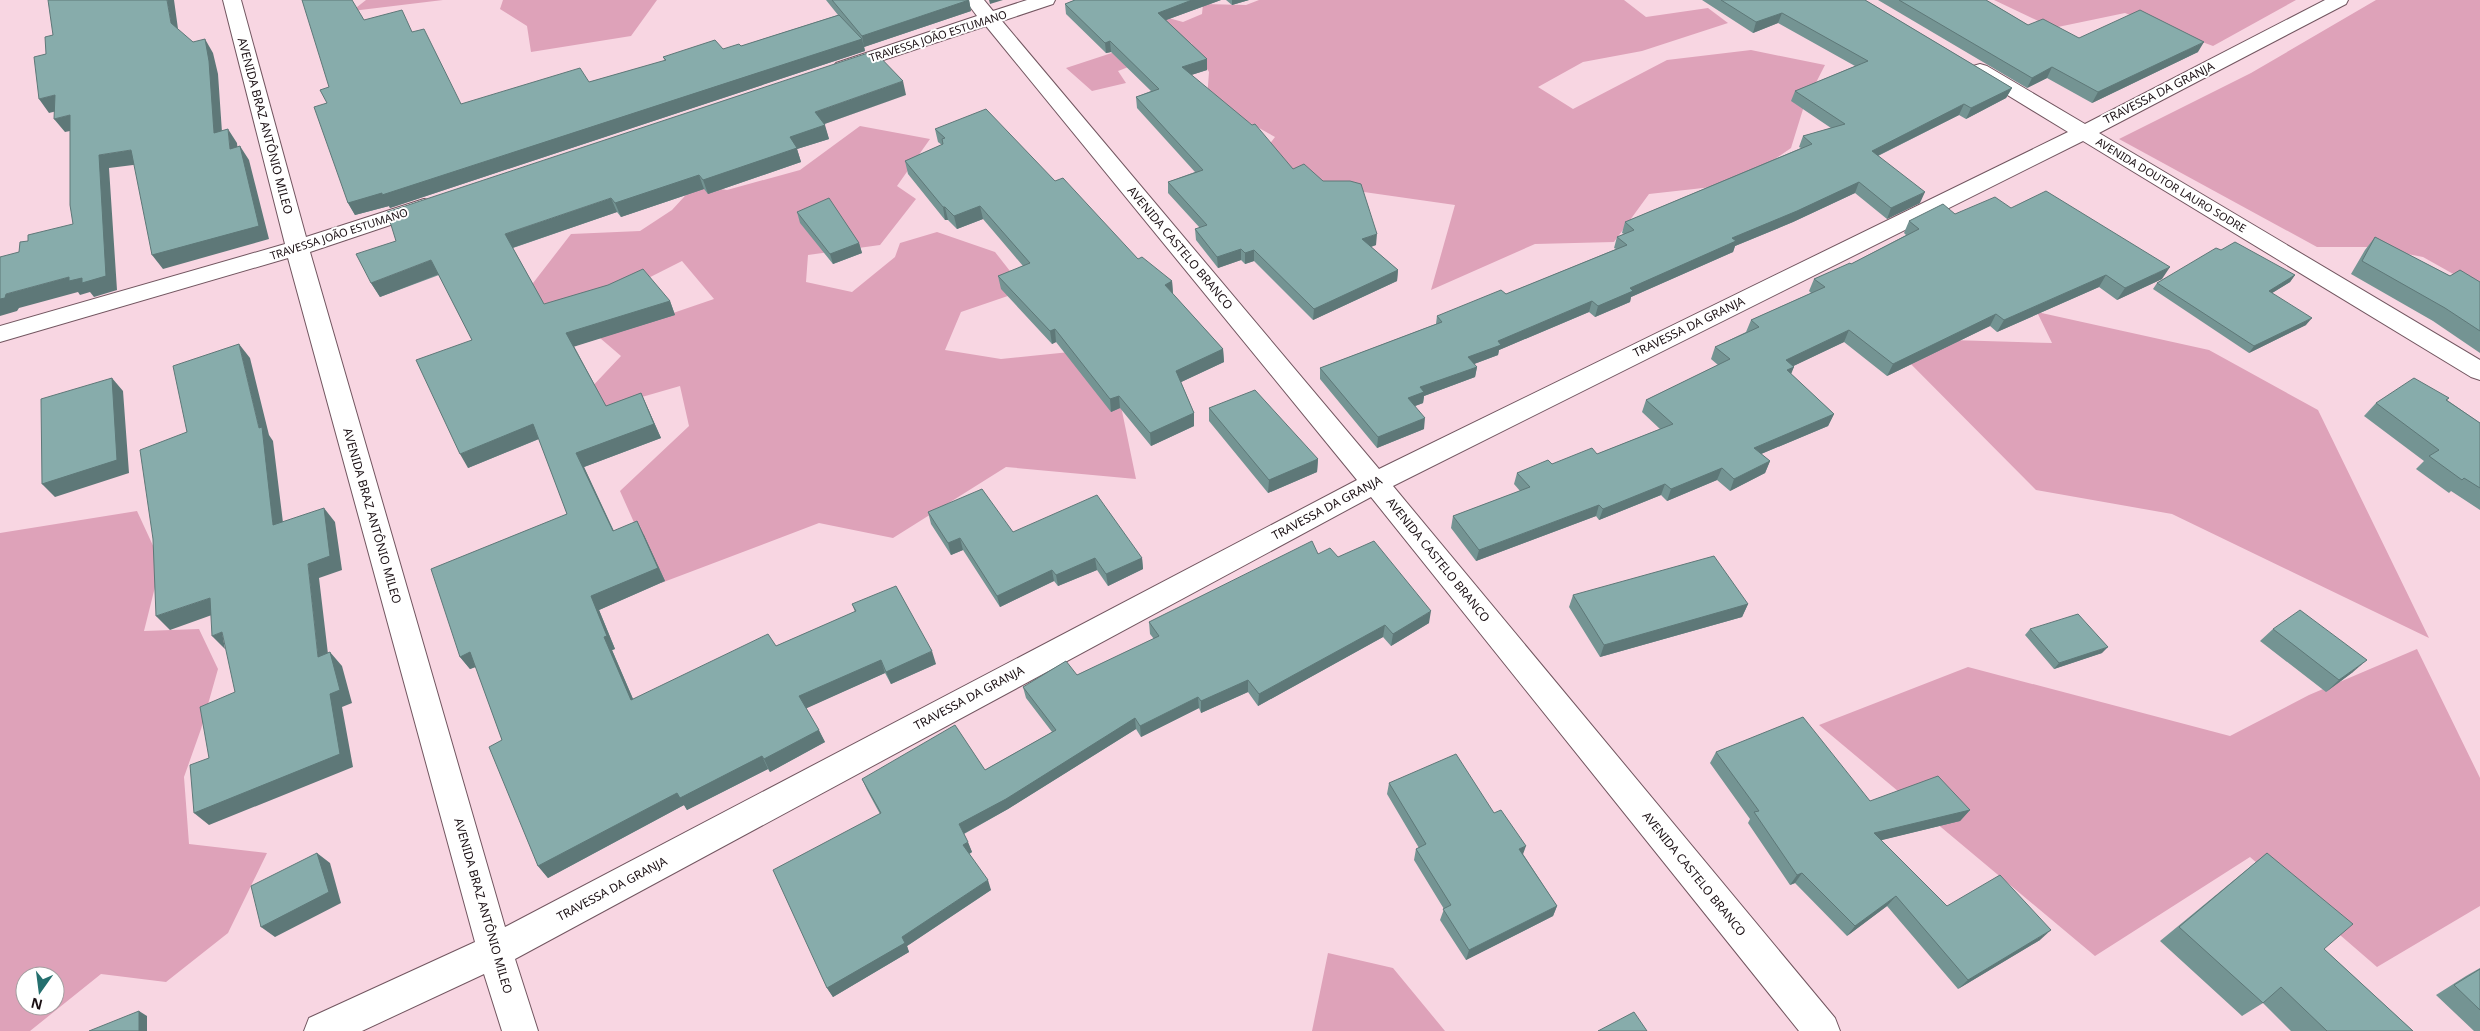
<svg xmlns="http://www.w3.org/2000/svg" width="2480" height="1031" font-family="'Noto Sans',sans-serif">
  <rect width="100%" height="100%" fill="#f8d6e2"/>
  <path fill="#dea2b9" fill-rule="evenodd" d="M366,0H443L352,11Z
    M503,0H711H657L631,36L531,52L527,26L500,9Z
    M1259,0H1624L1646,17L1708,8L1728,23L1642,51L1583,62L1538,87L1573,109L1667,60L1751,50L1825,65L1804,106L1791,148L1739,184L1649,194L1614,242L1535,244L1431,290L1455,205L1322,186L1257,160L1275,137L1207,99L1209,72L1191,43L1118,71L1126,83L1092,91L1066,68L1133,46L1154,14L1183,22L1202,14L1203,4L1246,5Z
    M1994,0H2296L2213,46L2125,13L2053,28Z
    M2376,0H2480V289L2423,257L2372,247H2317L2119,139L2251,73Z
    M860,126L930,139L897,186L916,199L880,245L808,255L806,282L852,292L895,257L900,243L937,232L995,252L1025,290L961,312L945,350L1001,359L1109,348L1136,479L1006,467L893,538L819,523L661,583L620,491L689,426L680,386L583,414L587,392L621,356L600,338L714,299L682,261L581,312L545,304L530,287L571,234L640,231L672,210L695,185L727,190L800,170Z
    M2037,312L2209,350L2318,410L2429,638L2172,514L2036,490L1885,338L2052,343Z
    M137,511L161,563L144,631L199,629L218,669L201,729L184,777L189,844L267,853L228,933L166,982L101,974L30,1031H0V533ZM25,976H55V1006H25Z
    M2417,649L2480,778V906L2377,967L2250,857L2095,956L1819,725L1968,667L2230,736L2309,695Z
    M1328,953L1393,968L1445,1031H1312Z"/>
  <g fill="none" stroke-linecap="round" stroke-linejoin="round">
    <g stroke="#725660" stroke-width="2">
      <path id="minor" d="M223,0H241L306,237L424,199L432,201L435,206L432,211L310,252L505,927L1357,480L986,26L850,71L843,73L836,71L833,67L836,63L977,16L965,0H984L993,11L1027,0H1055L1053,4L1002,21L1379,469L2068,132L1973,74L1970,70L1973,66L1980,64L1987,66L2085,124L2325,0H2348L2346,4L2099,133L2480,360V380L2471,377L2083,141L1393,486L1835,1018L1840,1031H1799L1371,497L515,959L538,1031H502L484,974L362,1031H304L309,1018L475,942L288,258L0,342V326L285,244Z"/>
    </g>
    <use href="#minor" fill="#fff" fill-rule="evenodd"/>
  </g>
  <path fill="#749493" d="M826,0H969L971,11L864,47V46L865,51L390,208L389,206L355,215L348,203L327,103L329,87L364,20L413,32L461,104L589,82L665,61L663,57L723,49L741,46L838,15Z
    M1075,0H1221L1166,20L1207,59V70L1191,75L1376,245L1371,247L1398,270L1397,281L1313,320L1254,261L1245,264L1241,260L1218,268L1196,240L1195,229L1200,228L1168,193V182L1195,172L1137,108L1136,97L1151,91L1111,52L1106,53L1066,14L1065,4Z
    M1226,0H1249L1232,5Z
    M1702,0H1865L2012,88L2006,98L1966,119L1959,115L1878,156L1920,203L1887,219L1855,193L1793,222L1735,246L1733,252L1631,297L1630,302L1595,317L1589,312L1499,350L1498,355L1474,364L1477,367L1475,377L1424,396L1423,403L1415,406L1424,429L1377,448L1320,379V368L1436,324L1437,316L1506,294L1616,249L1614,248L1617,237L1624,234L1622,233L1625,222L1801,148L1799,147L1803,136L1831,128L1791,101L1795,91L1855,66L1778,23L1753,33Z
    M1878,0H1986L2028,25L2079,38L2198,52L2092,103L2047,78L2027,88Z
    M906,95L824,124L829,139L797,149L801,162L708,194L704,189L621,217L617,212L513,248L544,304L670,301L675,315L574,346L606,406L641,393L661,438L584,467L614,531L644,535L665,581L599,610L615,649L612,650L633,699L776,646L855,612L852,604L936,664L891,684L885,673L806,708L825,742L770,772L768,769L687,810L684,805L548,878L538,866L502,740L476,667L470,669L460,657L567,514L539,439L468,468L472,340L439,275L380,297L371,283Z
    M935,129L1055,181L1138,259L1172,281L1173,294L1223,349L1224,362L1181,382L1194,413V426L1151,446L1120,408L1111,412L1056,342L1052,344L1001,289L998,276L1023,266L983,219L957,229L948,220H945L908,174L905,161L942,145L938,142Z
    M2011,208L2162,279L2117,300L2099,287L1997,332L1990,326L1887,376L1844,342L1793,366L1791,374L1834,414L1828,426L1761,454L1770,461L1765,473L1730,491L1717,480L1667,501L1661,495L1599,520L1596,516L1476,561L1451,528L1453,516L1520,491L1514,484L1517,473L1552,464L1597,454L1660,429L1642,412L1646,400L1718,365L1711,359L1715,347L1746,332L1751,320L1811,293L1809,291L1814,279L1851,264L1906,235L1904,233L1909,221L1955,214Z
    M797,212L859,243L862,253L833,264L800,223Z
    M2375,237L2450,276L2480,282V353L2433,321L2351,274L2365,250Z
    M2221,250L2295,275L2290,282L2272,293L2306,325L2249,353L2153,289L2157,283Z
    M2449,398L2447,400L2480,423V510L2451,491L2449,493L2416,469L2424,461L2364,416L2376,403Z
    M1209,408L1318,459L1317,472L1268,493L1209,421Z
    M928,512L1013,532L1142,558L1143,569L1108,586L1097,570L1058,586L1054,581L1000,607L963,550L951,555L931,524Z
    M1318,554L1338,557L1429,623L1391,646L1383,637L1258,706L1248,692L1201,713L1199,708L1141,737L1136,729L1008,809L964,834L972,852L969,854L991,890L907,946L909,952L833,997L827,988L880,814L867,790L862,779L985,770L1052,732L1026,698L1023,687L1077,675L1154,639L1150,634L1149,622Z
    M1573,595L1748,604L1742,617L1600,657L1569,607Z
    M2030,629L2102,653L2054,669L2025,635Z
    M2273,629L2353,672L2326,692L2260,641Z
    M1716,752L1870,801L1970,810L1960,821L1881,840L1947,906L2040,940L1958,989L1887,906L1847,936L1795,883L1790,885L1748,823L1750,819L1710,763Z
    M1389,783L1494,813L1523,854L1557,906L1553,916L1466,960L1440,920L1444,909L1414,860L1416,849L1419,848L1387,794Z
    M2267,853L2324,949L2413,1031H2291L2263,1003L2242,1016L2160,941Z
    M2480,968V1031H2474L2436,995L2466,976Z"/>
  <path fill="#5e7878" d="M167,0H174L179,36L171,23Z
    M969,0L971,11L864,47L862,36Z
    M989,0H1003L990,4Z
    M1192,0H1221L1158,23V13Z
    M1232,0H1249L1232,5Z
    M1782,13L1778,23L1753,33L1756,22Z
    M205,39L213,53L218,74L223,147L214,133Z
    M862,39L865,51L390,208L389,206L355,215L348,203Z
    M1110,41L1111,52L1106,53L1105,43Z
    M2204,42L2198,52L2092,103L2098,92Z
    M1207,59V70L1182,78V67Z
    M2052,67L2047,78L2027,88L2032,78Z
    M903,81L906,95L819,126L815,112Z
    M2012,88L2006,98L1966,119L1971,108Z
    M55,95L65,109L49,113L39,99Z
    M1964,104L1959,115L1867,161L1872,151Z
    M70,115L80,129L65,132L54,119Z
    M825,125L829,139L797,149L801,162L708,194L703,180L790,137Z
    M228,129L237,143L239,163L230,149Z
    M240,146L249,160L269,239L163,269L152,255Z
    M131,150L141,164L109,168L117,290L94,297L90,292L80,295L78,292L19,308L17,311L0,316V299L6,294L69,277L99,155Z
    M699,175L704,189L621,217L615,203Z
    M1859,182L1855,193L1793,222L1735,246L1733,252L1631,297L1630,302L1595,317L1598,306L1630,288L1732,238Z
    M1925,192L1920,203L1887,219L1891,208Z
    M611,198L617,212L512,248L505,234Z
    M980,206L983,219L957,229L954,216Z
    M943,207H945L948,220H945Z
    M1377,234L1376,245L1361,250L1362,239Z
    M859,243L862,253L833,264L830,254Z
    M1241,249V260L1218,268L1217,257Z
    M1254,250V261L1245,264V253Z
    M431,260L439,274L380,297L371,283Z
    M2170,267L2162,279L2117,300L2125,288Z
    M1398,270L1397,281L1313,320L1314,309Z
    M2106,275L2099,287L1997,332L2004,320Z
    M2295,275L2290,282L2264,298L2269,291Z
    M1172,281L1173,294L1165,285Z
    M670,301L675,315L573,347L566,333Z
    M1592,301L1589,312L1499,350L1498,355L1466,367L1468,357L1498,341Z
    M1996,314L1990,326L1887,376L1893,364Z
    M2312,318L2306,325L2249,353L2254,346Z
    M1055,329L1056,342L1052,344L1050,331Z
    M1849,330L1844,342L1781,372L1786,360Z
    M239,344L250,358L269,435L273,441L285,539L273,525L259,428Z
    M1223,349L1224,362L1177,384L1176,371Z
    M1477,367L1475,377L1424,396L1423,403L1407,409L1408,398L1420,387Z
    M1794,367L1789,379L1787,370Z
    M112,378L123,391L129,473L55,497L42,484Z
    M641,393L661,438L584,467L620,545L613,531L576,453Z
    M1119,396L1120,408L1111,412L1110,399Z
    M1194,413V426L1151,446L1150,433Z
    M1834,414L1828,426L1749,459L1754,448Z
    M1425,418L1424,429L1377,448L1378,437Z
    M533,424L541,438L468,468L460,454Z
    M1318,459L1317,472L1268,493L1269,480Z
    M1770,461L1765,473L1730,491L1734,479Z
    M1722,468L1717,480L1667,501L1671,489Z
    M1665,484L1661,495L1599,520L1603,509Z
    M1599,505L1596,516L1476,561L1479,550Z
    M324,508L335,522L342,570L319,578L330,671L318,657L308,564Z
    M637,521L644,535L665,581L599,610L615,649L612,650L639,713L631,700L604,637L591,596Z
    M960,538L963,550L951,555L948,543Z
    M1095,558L1097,570L1058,586L1056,575Z
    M1142,558L1143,569L1108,586L1106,574Z
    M1052,570L1054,581L1000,607L997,596Z
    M210,598L223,611L170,630L156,616Z
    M1748,604L1742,617L1600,657L1604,645Z
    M1431,611L1429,623L1391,646L1393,634Z
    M1385,625L1383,637L1258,706L1259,694Z
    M222,632L225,649L212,636Z
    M2108,647L2102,653L2054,669L2059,663Z
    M932,651L936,664L891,684L886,672Z
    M330,652L342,666L352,703L342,707L353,767L209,825L194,813L330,694Z
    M470,652L480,665L470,669L460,657Z
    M881,660L885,673L805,709L799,696Z
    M2367,660L2353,672L2326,692L2339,680Z
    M1248,680V692L1201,713V701Z
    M1198,697L1199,708L1141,737L1140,726Z
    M1135,718L1136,729L1008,809L963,834L959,824Z
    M819,730L825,742L770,772L764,759Z
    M762,756L768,769L687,810L684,805L548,878L538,866L677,793Z
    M1970,810L1960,821L1866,844L1874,833Z
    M968,842L972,852L966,856L963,845Z
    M1526,846L1522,857L1519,849Z
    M317,853L330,863L341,903L275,937L261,927Z
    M1802,873L1795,883L1790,885L1797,875Z
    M988,880L991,890L907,946L909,952L833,997L827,988L902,937Z
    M1896,896L1887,906L1847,936L1855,926Z
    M1557,906L1553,916L1466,960L1469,950Z
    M2051,930L2040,940L1958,989L1968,980Z
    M139,1011L147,1016V1031H139Z"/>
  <path fill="#87acab" stroke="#5e7878" d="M48,0H167L171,23L193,42L205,39L209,61L214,133L228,129L230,149L240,146L259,226L152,255L131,150L99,155L106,276L82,283V278L69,281V277L6,294L5,298L0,299V257L19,252L20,242L28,241V235L73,224L70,205V115L54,119L55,95L39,99L34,57L46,54L45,37L53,35Z
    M302,0H352L364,20L402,10L412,32L424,29L461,104L580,68L589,82L666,60L663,57L715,40L723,49L739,44L741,46L839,15L862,39L382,195V193L348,203L314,107L327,103L320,90L329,87Z
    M832,0H969L862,36Z
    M1075,0H1192L1158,13L1207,59L1182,67L1252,125L1255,124L1293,169L1304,164L1323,181H1350L1361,184L1377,234L1362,239L1398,270L1314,309L1254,250L1245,253L1241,249L1217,257L1195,229L1207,225L1168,182L1203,170L1136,97L1159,89L1110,41L1105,43L1065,4Z
    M1721,0H1865L2012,88L1971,108L1964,104L1872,151L1925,192L1891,208L1859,182L1797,211L1732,238L1736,241L1630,288L1633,291L1598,306L1592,301L1498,341L1501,345L1468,357L1477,367L1420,387L1424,392L1408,398L1425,418L1378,437L1320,368L1442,322L1437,316L1501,290L1506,294L1627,245L1617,237L1634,230L1625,222L1812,144L1803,136L1845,124L1795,91L1868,61L1782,13L1756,22Z
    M1899,0H1986L2028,25L2043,19L2079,38L2140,10L2204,42L2098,92L2052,67L2032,78Z
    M874,51L903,81L815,112L825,125L790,137L797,148L703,180L699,175L615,203L611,198L505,234L544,304L608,285L643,269L670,301L566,333L606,406L641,393L654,424L576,453L613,531L637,521L658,568L591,596L607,636L604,637L631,700L768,634L776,646L856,611L852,604L896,586L932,651L886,672L881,660L799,696L819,730L764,759L762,756L680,798L677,793L538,866L489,747L502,740L470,652L460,657L431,569L567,514L533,424L460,454L416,360L472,340L431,260L371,283L356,254L396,241L387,212Z
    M986,109L1055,181L1063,178L1138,259L1142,257L1172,281L1165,285L1223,349L1176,371L1194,413L1150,433L1119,396L1110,399L1055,329L1050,331L998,276L1030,263L980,206L954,216L945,207H943L905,161L943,144L942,139L945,138L935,129Z
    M2046,191L2170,267L2125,288L2106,275L2004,320L1996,314L1893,364L1849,330L1786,360L1794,367L1787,370L1834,414L1754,448L1770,461L1734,479L1722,468L1671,489L1665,484L1603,509L1599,505L1479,550L1453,516L1530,487L1517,473L1548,460L1552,464L1592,448L1597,454L1673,424L1646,400L1730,359L1715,347L1759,327L1751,320L1825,287L1814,279L1850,263L1851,264L1919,229L1909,221L1943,204L1955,214L1995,197L2011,208Z
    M829,198L859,243L830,254L797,212Z
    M2375,237L2450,276L2460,270L2480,282V331L2445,308L2362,261Z
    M2235,242L2295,275L2269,291L2312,318L2254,346L2157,283L2216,248L2221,250Z
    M239,344L259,428L262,427L273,525L324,508L330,556L308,564L318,657L330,652L340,690L330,694L340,754L194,813L190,765L209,758L200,707L235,692L222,632L212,636L210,598L156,616L153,539L140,450L187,432L173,366Z
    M112,378L117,460L42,484L41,399Z
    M2414,378L2449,398L2446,400L2480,423V488L2464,478L2462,480L2429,456L2439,450L2376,403Z
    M1255,390L1318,459L1269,480L1209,408Z
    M982,489L1013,532L1097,495L1142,558L1106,574L1095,558L1056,575L1052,570L997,596L960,538L948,543L928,512Z
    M1312,541L1318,554L1330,548L1338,557L1374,541L1431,611L1393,634L1385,625L1259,694L1248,680L1201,701L1198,697L1140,726L1135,718L1006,799L959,824L968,842L963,845L988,880L902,937L905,943L827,988L773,870L881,813L862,779L955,725L985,770L1056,730L1023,687L1066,661L1077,675L1159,636L1149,622Z
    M1714,556L1748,604L1604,645L1573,595Z
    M2300,610L2367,660L2339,680L2273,629Z
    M2078,614L2108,647L2059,663L2030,629Z
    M1803,717L1870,801L1938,776L1970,810L1874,833L1947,906L2000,875L2051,930L1968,980L1896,896L1855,926L1802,873L1797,875L1754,812L1759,811L1716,752Z
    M1456,754L1494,813L1501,810L1526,846L1519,849L1557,906L1469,950L1443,909L1451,905L1416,849L1426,844L1389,783Z
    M317,853L329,892L261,927L251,886Z
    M2267,853L2353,924L2324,949L2413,1031H2327L2281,987L2263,1003L2179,927Z
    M2480,969V1010L2454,985Z
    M139,1011V1031H89Z
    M1634,1012L1647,1031H1598Z"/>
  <g text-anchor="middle" stroke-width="4" stroke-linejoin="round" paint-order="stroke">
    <g font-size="11" fill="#1b1014" stroke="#fff">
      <text transform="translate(938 36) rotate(-18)" y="4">TRAVESSA JOÃO ESTUMANO</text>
      <text transform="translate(2171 185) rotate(31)" y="4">AVENIDA DOUTOR LAURO SODRE</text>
      <text transform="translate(339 234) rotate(-18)" y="4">TRAVESSA JOÃO ESTUMANO</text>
    </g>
    <g font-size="12" fill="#1b1014" stroke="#fff">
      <text transform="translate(2159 93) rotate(-27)" y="4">TRAVESSA DA GRANJA</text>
      <text transform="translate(265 126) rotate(75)" y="4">AVENIDA BRAZ ANTÔNIO MILEO</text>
      <text transform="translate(1180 248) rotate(50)" y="4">AVENIDA CASTELO BRANCO</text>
      <text transform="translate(1689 327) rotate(-26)" y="4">TRAVESSA DA GRANJA</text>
      <text transform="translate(1327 508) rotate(-28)" y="4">TRAVESSA DA GRANJA</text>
      <text transform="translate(372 516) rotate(74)" y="4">AVENIDA BRAZ ANTÔNIO MILEO</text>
      <text transform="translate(1438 560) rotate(51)" y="4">AVENIDA CASTELO BRANCO</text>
      <text transform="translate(969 698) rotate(-28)" y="4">TRAVESSA DA GRANJA</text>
      <text transform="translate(1694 874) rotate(51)" y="4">AVENIDA CASTELO BRANCO</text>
      <text transform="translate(612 889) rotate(-28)" y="4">TRAVESSA DA GRANJA</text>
      <text transform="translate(483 906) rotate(74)" y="4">AVENIDA BRAZ ANTÔNIO MILEO</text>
    </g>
  </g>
  <g transform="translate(40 991) rotate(194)"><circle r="24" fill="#ffffff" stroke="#a49fa1"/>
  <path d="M0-4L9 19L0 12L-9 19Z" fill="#246f6e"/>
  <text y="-8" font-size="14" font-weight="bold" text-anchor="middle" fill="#1b1014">N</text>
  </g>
</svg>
